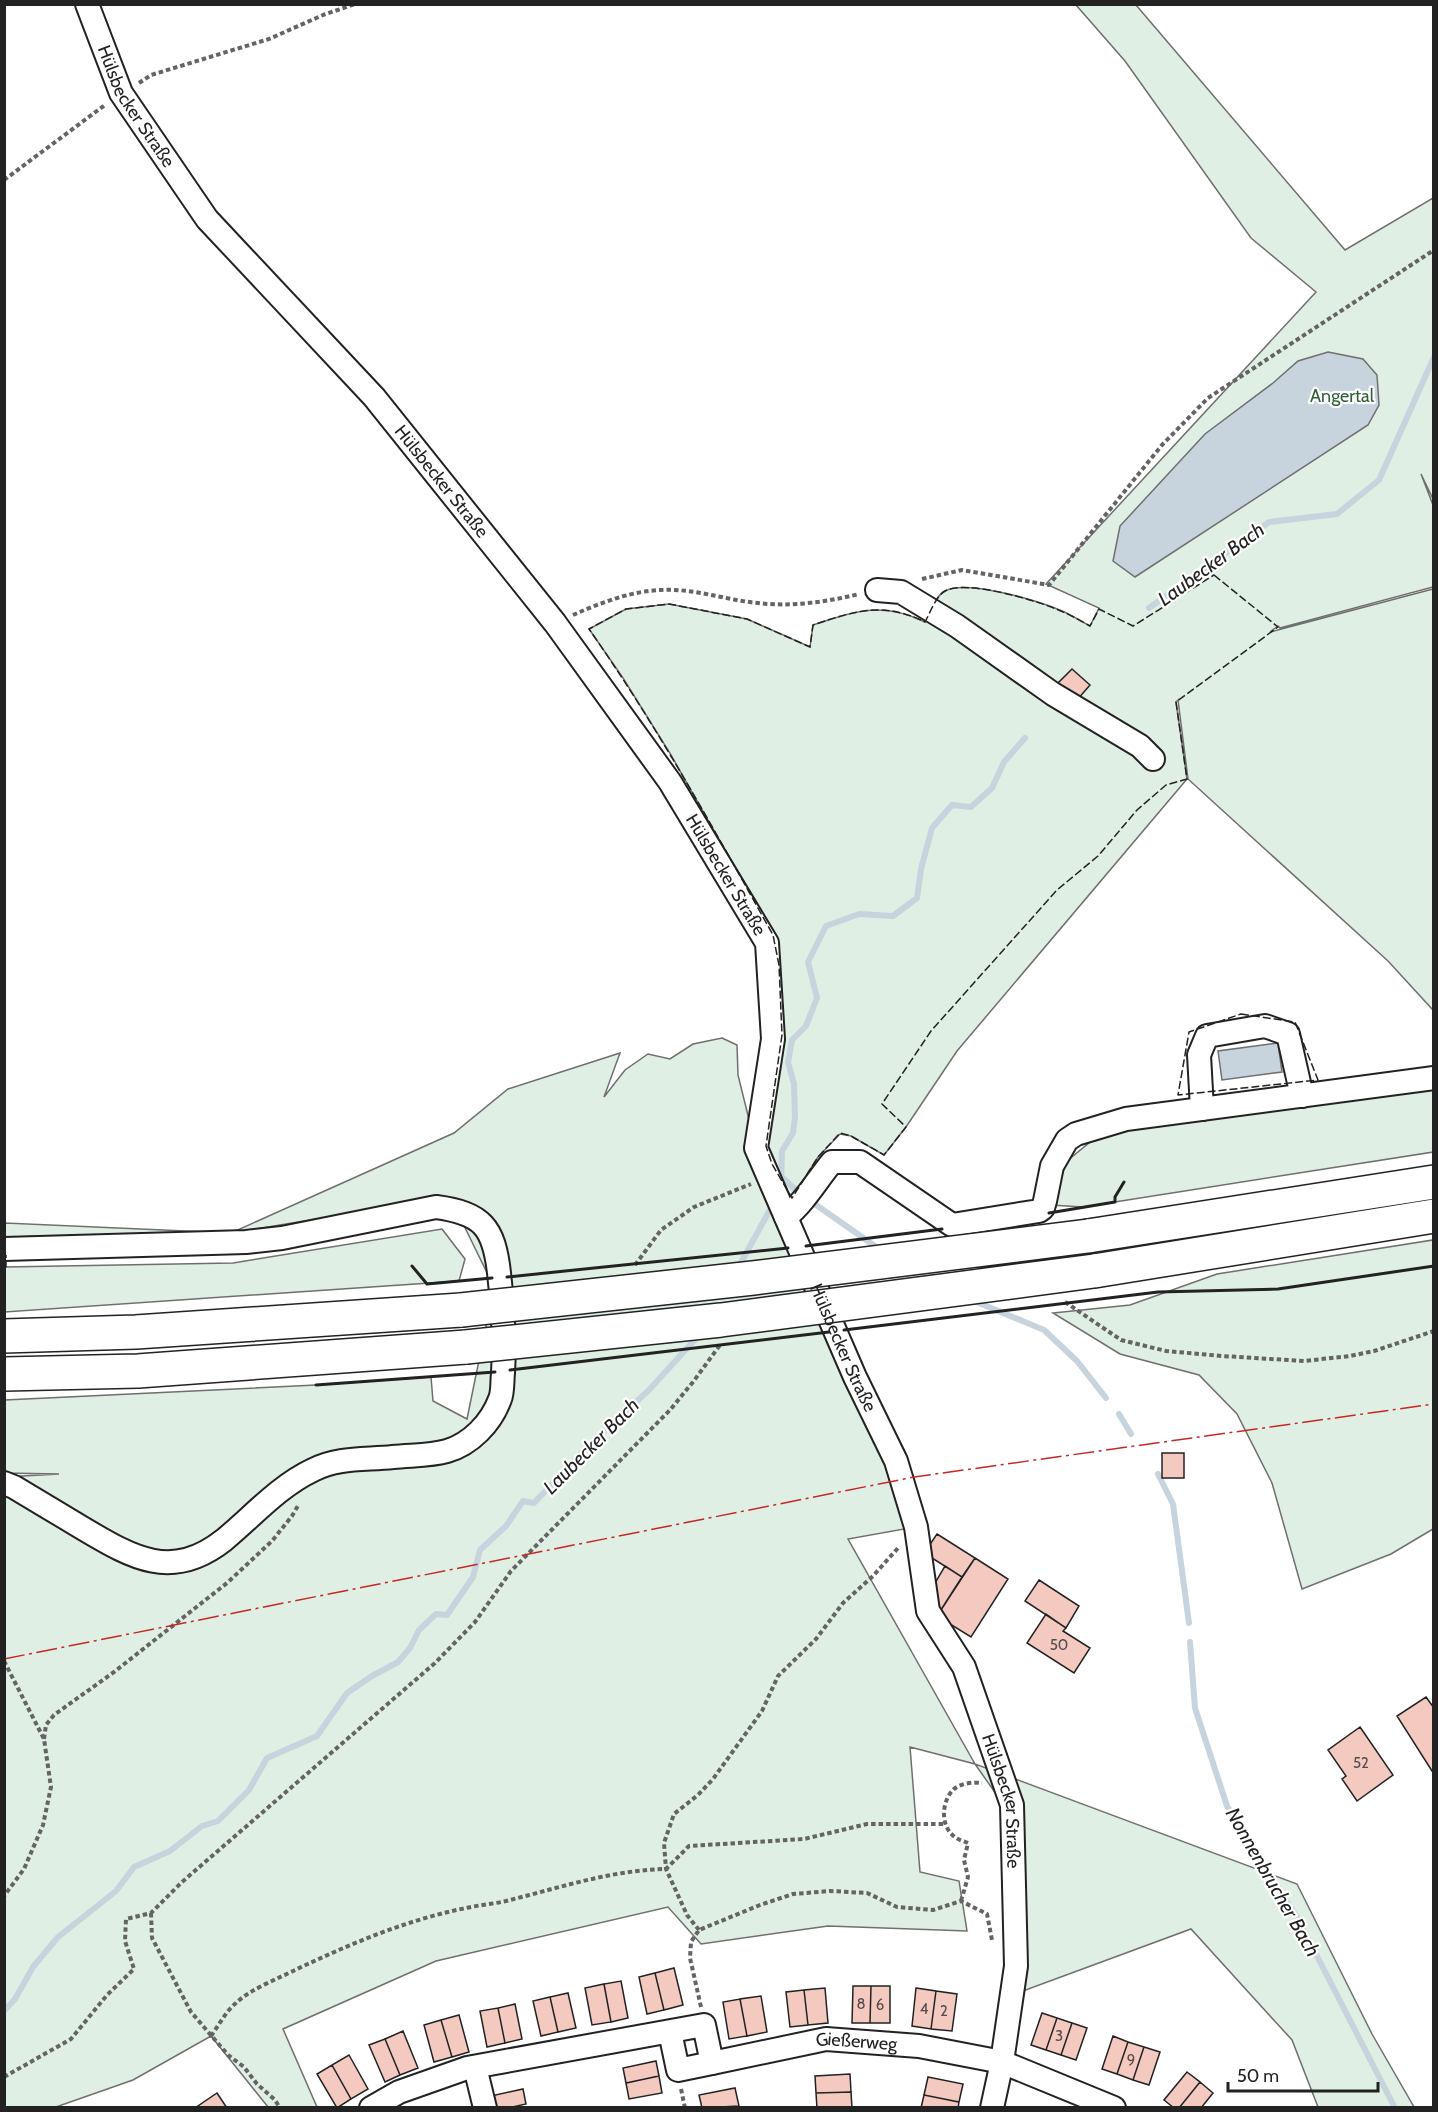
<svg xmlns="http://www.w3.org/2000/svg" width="1438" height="2112" font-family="Cabin,sans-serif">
  <rect width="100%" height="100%" fill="#fff"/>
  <path fill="#e0efe3" stroke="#6f6f6f" stroke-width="1.5" d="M1076,5H1136L1345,250L1433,198V499L1421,474L1433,505V587L1280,628L1278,626L1270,632L1433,589V1010L1388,961L1188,779L1178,700L1176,702L1187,779L957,1051L906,1127L884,1155L851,1136L840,1134L818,1157L792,1198L785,1189L766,1146L773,935L671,755L623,678L589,629L626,609L669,604L747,619L810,647L813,625C856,611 882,601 925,622C930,613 936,595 945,591C966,579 1039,601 1062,611C1071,615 1081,621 1090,626L1099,608L1046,584L1316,292L1251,238L1125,61Z
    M722,1038L737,1045L738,1075L756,1148L893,1466L910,1528L848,1539L975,1764L1297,1884L1372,2034L1414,2107H1318L1292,2040L1191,1929L1023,1991L1006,1808L975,1764L910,1747L920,1872L959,1881L967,1931L828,1926L701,1944L668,1907L436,1961L283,2029L317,2107H268L211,2036L133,2080L56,2107H5L4,1477L59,1474L5,1473V1400L316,1385L431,1377L433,1401L467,1419L494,1287L450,1197L231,1233L5,1237V1223L231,1233L454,1133L508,1089L620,1053L604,1097L625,1070L648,1054L670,1059L693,1044Z
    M1433,1087V1152L1083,1207L1051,1205L1067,1161L1100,1134Z
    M442,1229L465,1259L459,1281L5,1312V1267L233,1263Z
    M1433,1240V1529L1391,1554L1302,1589L1272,1483L1237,1414L1199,1375L1120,1354L1053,1313L1130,1305L1217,1274Z"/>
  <path fill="#c7d3dd" stroke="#6f6f6f" stroke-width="1.5" d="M1328,352L1363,359L1377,375L1379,405L1368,425L1135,577L1113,561L1120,526L1205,434L1273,383L1298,361Z
    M1278,1043L1282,1072L1222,1080L1218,1051Z"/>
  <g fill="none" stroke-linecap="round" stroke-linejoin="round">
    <path stroke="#c7d3dd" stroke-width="6" d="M1149,608L1269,522L1337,514L1379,480L1434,357
      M783,1178L800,1194
      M781,1184L782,1151L793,1133L795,1117L794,1084L788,1062L792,1040L806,1026L817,998L808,962L826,926L859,914L893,916L917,898L921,869L932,828L952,805L971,807L992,788L1004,762L1025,738
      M809,1200L882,1251
      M738,1268L772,1206
      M972,1300L1044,1330L1077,1361L1106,1398
      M1119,1414L1131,1434
      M1158,1474L1173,1504L1189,1623
      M1190,1642L1195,1708L1227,1806L1298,1919L1395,2108
      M4,2011L15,1999L33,1967L58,1937L116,1891L134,1867L170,1851L202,1826L218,1821L249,1790L267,1758L317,1736L347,1693L372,1676L398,1662L410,1648L419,1630L436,1614L447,1615L473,1577L480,1550L506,1526L523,1501L534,1503L591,1443L649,1390L700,1334"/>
  </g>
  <path fill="#f3c9c0" stroke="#222" stroke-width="1.5" d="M1072,669L1090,685L1077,700L1058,683Z
    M1162,1453H1184V1478H1162Z
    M937,1534L975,1558L962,1577L924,1553Z
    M975,1558L1008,1579L971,1637L937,1616Z
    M945,1566L962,1577L937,1616L929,1593Z
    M1039,1580L1079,1606L1066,1628L1025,1601Z
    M1046,1614L1066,1628L1063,1631L1090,1648L1074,1673L1027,1643Z
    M1426,1697L1434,1708V1770L1432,1771L1397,1716Z
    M1360,1727L1393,1775L1357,1801L1342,1779L1346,1776L1328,1750Z
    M674,1968L683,2005L664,2010L655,1973Z
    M655,1973L664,2010L647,2014L639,1977Z
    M621,1981L628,2018L611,2022L604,1984Z
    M604,1984L611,2022L592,2025L585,1988Z
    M853,1986H871L870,2023H852Z
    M871,1986H890V2023H870Z
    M825,1988L828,2023L808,2025L804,1990Z
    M916,1988L936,1991L931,2029L912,2026Z
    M804,1990L808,2025L790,2027L786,1992Z
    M936,1991L957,1994L952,2031L931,2029Z
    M568,1993L576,2028L558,2032L550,1997Z
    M761,1996L767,2032L747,2036L740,1999Z
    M550,1997L558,2032L541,2036L533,2001Z
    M740,1999L747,2036L729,2039L723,2002Z
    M515,2004L522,2039L505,2043L498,2008Z
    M498,2008L505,2043L487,2047L480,2011Z
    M1042,2013L1057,2018L1046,2050L1031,2045Z
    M459,2015L469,2052L452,2057L441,2020Z
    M1057,2018L1072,2023L1061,2055L1046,2050Z
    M441,2020L452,2057L434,2062L424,2025Z
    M1072,2023L1087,2028L1076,2060L1061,2055Z
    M403,2031L418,2068L400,2075L385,2039Z
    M1113,2036L1128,2042L1117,2074L1102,2069Z
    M385,2039L400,2075L385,2082L369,2045Z
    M1128,2042L1144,2047L1133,2080L1117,2074Z
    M1144,2047L1160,2052L1149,2085L1133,2080Z
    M349,2055L368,2089L351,2099L332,2065Z
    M656,2061L659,2076L626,2083L623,2068Z
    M332,2065L351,2099L337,2108L317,2074Z
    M1187,2072L1200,2082L1179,2108H1174L1164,2100Z
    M850,2074L851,2092L816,2093L815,2076Z
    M659,2076L662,2093L629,2099L626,2083Z
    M928,2077L963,2084L959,2102L924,2095Z
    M1200,2082L1213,2093L1201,2108H1179Z
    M735,2088L739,2106L702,2108L699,2095Z
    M523,2089L526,2104L508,2108H493L491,2096Z
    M851,2092L852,2108H817L816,2093Z
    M217,2093L227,2108H195Z
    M924,2095L959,2102L958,2108H921Z"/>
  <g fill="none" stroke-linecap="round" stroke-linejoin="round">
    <g stroke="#222" stroke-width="26">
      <g id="minor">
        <path id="s1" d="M87,4L121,93L207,219L374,397L555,623L670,782L767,943L773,1039L756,1148L855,1377L896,1461L916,1527L928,1611L964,1667L1012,1805L1016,1966L1002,2062L992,2108"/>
        <path d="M877,590L901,592L957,626L1053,694L1140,746L1153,759"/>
        <path d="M1202,1109L1199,1055L1207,1036L1265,1026L1288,1034L1302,1096"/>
        <path d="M786,1217C804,1203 817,1180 832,1162H860L952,1225L1039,1211L1043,1208L1045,1201L1052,1166L1067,1140L1076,1134L1126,1119L1434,1078"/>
        <path d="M4,1249L246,1242L282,1238L436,1207C482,1213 494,1227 499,1273C503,1307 505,1338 503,1373C502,1381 503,1392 500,1399C491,1423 471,1444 447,1451C430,1456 410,1455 393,1457C365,1460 338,1457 313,1470C279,1486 253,1516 224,1540C172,1581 133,1558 84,1529C61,1515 37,1501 14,1487L4,1483"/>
        <path id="s2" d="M712,2063L826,2039L919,2046L1002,2062L1114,2108"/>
        <path d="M475,2067L485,2108"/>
        <path d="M371,2108L399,2092L467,2068L704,2025L712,2063L678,2070L670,2032"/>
      </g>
    </g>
    <g stroke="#222" stroke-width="36">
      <path id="highway" d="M1088,1236L1434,1182
        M1094,1271L1434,1216
        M4,1336L136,1332L461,1310
        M4,1374L138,1371L466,1347"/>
    </g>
    <path stroke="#646464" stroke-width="4" stroke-dasharray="4.5 3" stroke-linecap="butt" d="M139,83L151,75L269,39L323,15L355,4
      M4,180L105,105
      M922,579L962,570L1049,585L1162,445L1208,398L1434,250
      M573,615C600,603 631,591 661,590C694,588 725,600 758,603C791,607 827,602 859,594
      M635,1265L661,1230L694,1207L751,1184
      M1065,1302L1121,1340L1166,1351L1222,1356L1304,1361L1350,1356L1374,1351L1434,1331
      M4,1661L44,1739L51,1787L43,1825L24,1869L4,1896
      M44,1739L46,1725L54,1715L114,1672L227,1583L272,1541L292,1516L299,1504
      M961,1901L968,1877L964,1860L968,1843C964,1841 958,1840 955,1837C940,1827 941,1801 954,1789C961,1783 973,1782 982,1783
      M151,1913L152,1938L191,2012L228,2055L244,2067L257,2084L275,2100L280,2108
      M699,1930L687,1915L666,1869L664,1843L674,1814L698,1795L713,1779L762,1711L778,1676L816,1639L843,1603L873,1576L898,1548
      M701,2007L690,1958L691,1942L699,1930L760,1905L793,1894L830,1891L867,1893L897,1907L933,1910L961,1901L987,1914L992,1940
      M211,2036C219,2025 226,2011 236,2003C249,1990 279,1978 295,1970C350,1944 406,1920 466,1908C479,1905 493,1904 506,1901C559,1888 611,1870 666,1869L689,1846L804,1839L867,1824H945
      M4,2077L71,2039L107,1995L134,1969L125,1941L126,1919L151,1913L182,1882L435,1663L475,1622L511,1571L670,1410L693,1382L720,1345
      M681,2089L685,2108"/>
    <use href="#minor" stroke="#fff" stroke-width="22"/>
    <use href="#highway" stroke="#fff" stroke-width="33"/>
    <g stroke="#222" stroke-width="36" stroke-linecap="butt">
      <path id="highway-bridge" d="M461,1310L753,1278L1088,1236
        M466,1347L721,1320L1094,1271"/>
    </g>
    <use href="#highway-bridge" stroke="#fff" stroke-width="33"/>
    <path stroke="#222" stroke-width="1.5" stroke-dasharray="8 3" stroke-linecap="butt" d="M1214,575L1278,627L1176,702L1187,779L1166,785L1137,810L1098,856L1057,890L931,1031L882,1104L906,1127L884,1155L851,1136L840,1133L818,1157L792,1198L772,1164L766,1146L782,1035L779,965L773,935C715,831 657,726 589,629L626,609L669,604L747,619L810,647L813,625C855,611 883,601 925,622C930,613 936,596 945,591C966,579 1039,601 1061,611C1071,615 1081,621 1090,626L1099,609L1133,626Z
      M1241,1014L1295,1022L1318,1080L1178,1095L1189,1032Z
      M4,1267H6V1255"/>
    <path stroke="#222" stroke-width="3" d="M1049,1213L1115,1202V1197L1124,1182
      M806,1246L942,1229
      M412,1266L427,1284L492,1278
      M507,1277L788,1248
      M844,1330L1158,1292L1278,1289L1434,1266
      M510,1370L829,1332
      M316,1385L495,1372"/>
    <path stroke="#c62828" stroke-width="1.5" stroke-dasharray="21 4.5 3 4.5" stroke-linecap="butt" d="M4,1659L914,1477L1434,1404"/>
  </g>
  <g text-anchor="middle" stroke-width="4.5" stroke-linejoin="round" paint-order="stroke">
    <g font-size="15" fill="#564c4a">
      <text x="1059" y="1650">50</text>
      <text x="1361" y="1768">52</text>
      <text x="861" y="2009">8</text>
      <text x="880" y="2010">6</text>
      <text x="924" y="2014">4</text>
      <text x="944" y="2016">2</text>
      <text x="1059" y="2041">3</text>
      <text x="1131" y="2065">9</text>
    </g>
    <g font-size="18" fill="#222" stroke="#fff">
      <text dy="6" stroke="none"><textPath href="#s1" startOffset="114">Hülsbecker Straße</textPath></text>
      <text dy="6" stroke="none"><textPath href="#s1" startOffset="600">Hülsbecker Straße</textPath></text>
      <text dy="6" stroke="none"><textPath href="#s1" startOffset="1086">Hülsbecker Straße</textPath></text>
      <text dy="6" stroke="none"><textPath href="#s1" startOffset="1590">Hülsbecker Straße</textPath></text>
      <text dy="6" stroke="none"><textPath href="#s1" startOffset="2076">Hülsbecker Straße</textPath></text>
      <text dy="6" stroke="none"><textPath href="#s2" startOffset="147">Gießerweg</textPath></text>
    </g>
    <g font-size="18" fill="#2f5e38" stroke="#fff">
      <text x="1342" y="402">Angertal</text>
    </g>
    <g font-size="20" font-style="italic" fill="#222" stroke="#fff">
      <text transform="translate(1211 564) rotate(-36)" y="7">Laubecker Bach</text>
      <text transform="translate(591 1446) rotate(-45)" y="7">Laubecker Bach</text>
      <text transform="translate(1273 1882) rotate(60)" y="7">Nonnenbrucher Bach</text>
    </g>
  </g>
  <rect width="1438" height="2112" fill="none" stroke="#222222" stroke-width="12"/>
  <path d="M1228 2082v9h150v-9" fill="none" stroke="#222222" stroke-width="3"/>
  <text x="1237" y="2082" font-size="18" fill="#222222" stroke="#ffffff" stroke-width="4.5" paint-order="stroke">50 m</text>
</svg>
